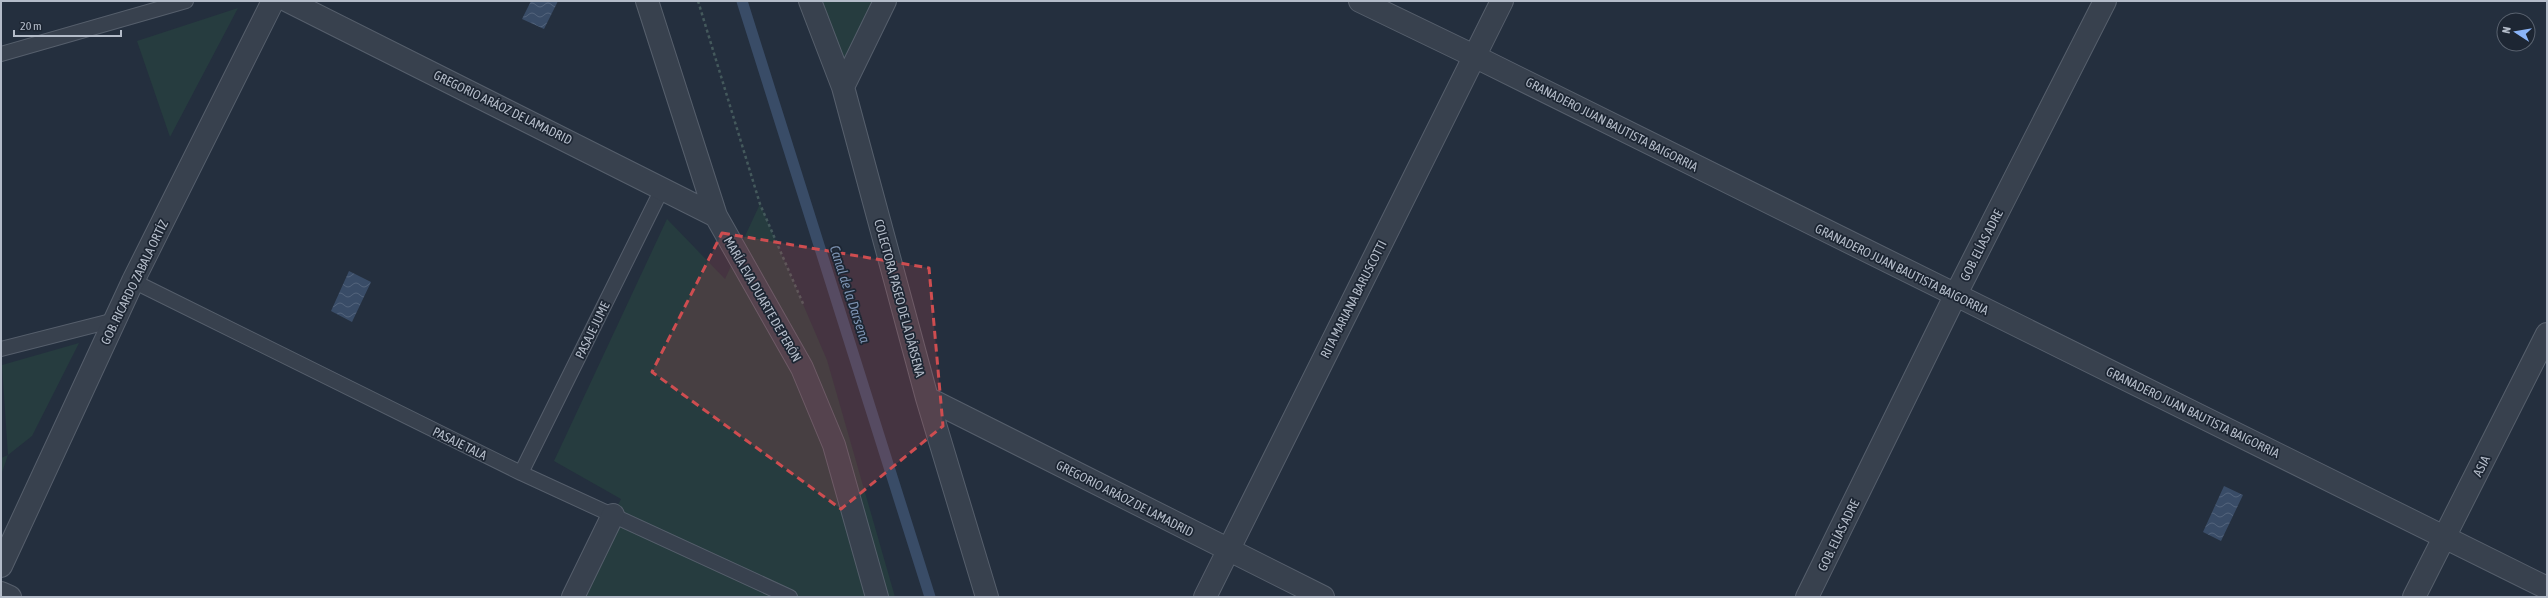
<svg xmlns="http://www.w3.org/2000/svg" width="2548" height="598" font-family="'Asap Condensed',sans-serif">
  <defs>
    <pattern id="water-waves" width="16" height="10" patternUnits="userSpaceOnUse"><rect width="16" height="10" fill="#394c67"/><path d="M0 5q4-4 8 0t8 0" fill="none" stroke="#53647b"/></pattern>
  </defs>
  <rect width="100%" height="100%" fill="#242f3e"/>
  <path fill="#263c3f" d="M810,1H885L843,87Z
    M238,8L170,137L137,41Z
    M760,204L827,360L895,597H573L621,499L554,461L667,219L725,279Z
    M79,343L32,436L8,455L1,475V458L8,455L2,365Z"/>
  <path fill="url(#water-waves)" d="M531,1H558L544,29L522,19Z
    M349,271L371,282L352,322L331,311Z
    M2224,486L2243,495L2221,541L2203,532Z"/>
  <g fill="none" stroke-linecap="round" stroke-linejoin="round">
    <path stroke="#394c67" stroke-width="11" d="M742,1L930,597"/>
    <g stroke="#565f6c" stroke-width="16">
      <path id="service" d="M1,54L186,1
        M133,281L521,473L790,597
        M1,349L115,320
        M521,473L663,187"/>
    </g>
    <g stroke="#565f6c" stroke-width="24">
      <path id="minor" d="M288,1L716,216
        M647,1L716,216L802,368L834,445L877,597
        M810,1L843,87L927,398L987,597
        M1360,1L1474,56L2547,588
        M843,87L885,1
        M927,398L1323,597
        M1,566L133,281L273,1
        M1,593L10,597
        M573,597L613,515
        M1205,597L1502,1
        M1807,597L1955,296L2105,1
        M2414,597L2547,334"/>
    </g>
    <path stroke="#44595c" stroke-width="2.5" stroke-dasharray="3 3" stroke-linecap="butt" d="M698,1L760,204L804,306"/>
    <use href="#service" stroke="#38414e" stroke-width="14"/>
    <use href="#minor" stroke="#38414e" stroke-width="22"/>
  </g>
  <path fill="#ce4d50" fill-opacity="0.2" stroke="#ce4d50" stroke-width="3" stroke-dasharray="8 5" stroke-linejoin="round" d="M722,233L929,268L943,426L841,509L652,372Z"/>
  <g text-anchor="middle" stroke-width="3.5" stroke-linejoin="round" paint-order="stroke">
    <g font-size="13" fill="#b4bcc9" stroke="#1d2633">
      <text transform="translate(503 107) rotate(26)" y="5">GREGORIO ARÁOZ DE LAMADRID</text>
      <text transform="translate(1612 124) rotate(27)" y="5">GRANADERO JUAN BAUTISTA BAIGORRIA</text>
      <text transform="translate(1981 245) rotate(-63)" y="5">GOB. ELÍAS ADRE</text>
      <text transform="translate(1902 269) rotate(26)" y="5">GRANADERO JUAN BAUTISTA BAIGORRIA</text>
      <text transform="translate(134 282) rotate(-64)" y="5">GOB. RICARDO ZABALA ORTÍZ</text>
      <text transform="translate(900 298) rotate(75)" y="5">COLECTORA PASEO DE LA DÁRSENA</text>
      <text transform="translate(763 299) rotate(60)" y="5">MARÍA EVA DUARTE DE PERÓN</text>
      <text transform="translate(1353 299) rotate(-63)" y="5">RITA MARIANA BARUSCOTTI</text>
      <text transform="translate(592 330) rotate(-64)" y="5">PASAJE JUME</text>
      <text transform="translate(2193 412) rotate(26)" y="5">GRANADERO JUAN BAUTISTA BAIGORRIA</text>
      <text transform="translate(460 443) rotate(26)" y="5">PASAJE TALA</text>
      <text transform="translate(2481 466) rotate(-63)" y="5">ASIA</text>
      <text transform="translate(1125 498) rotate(27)" y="5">GREGORIO ARÁOZ DE LAMADRID</text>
      <text transform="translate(1838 535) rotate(-64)" y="5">GOB. ELÍAS ADRE</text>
    </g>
    <g font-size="14" font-style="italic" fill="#7c92b1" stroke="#1d2633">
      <text transform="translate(850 294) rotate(72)" y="5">Canal de la Darsena</text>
    </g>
  </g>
  <rect width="2548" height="598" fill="none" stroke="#b4bcc9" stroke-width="4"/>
  <g transform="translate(2516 32) rotate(282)"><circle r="19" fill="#1d2633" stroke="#59626f"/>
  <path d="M0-3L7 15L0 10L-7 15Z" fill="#8ab4f8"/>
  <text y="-6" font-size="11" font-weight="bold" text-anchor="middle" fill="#b4bcc9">N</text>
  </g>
  <path d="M14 30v6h107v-6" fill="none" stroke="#b4bcc9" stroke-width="2"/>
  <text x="20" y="30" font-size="12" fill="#b4bcc9" stroke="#1d2633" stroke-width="3" paint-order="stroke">20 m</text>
</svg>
